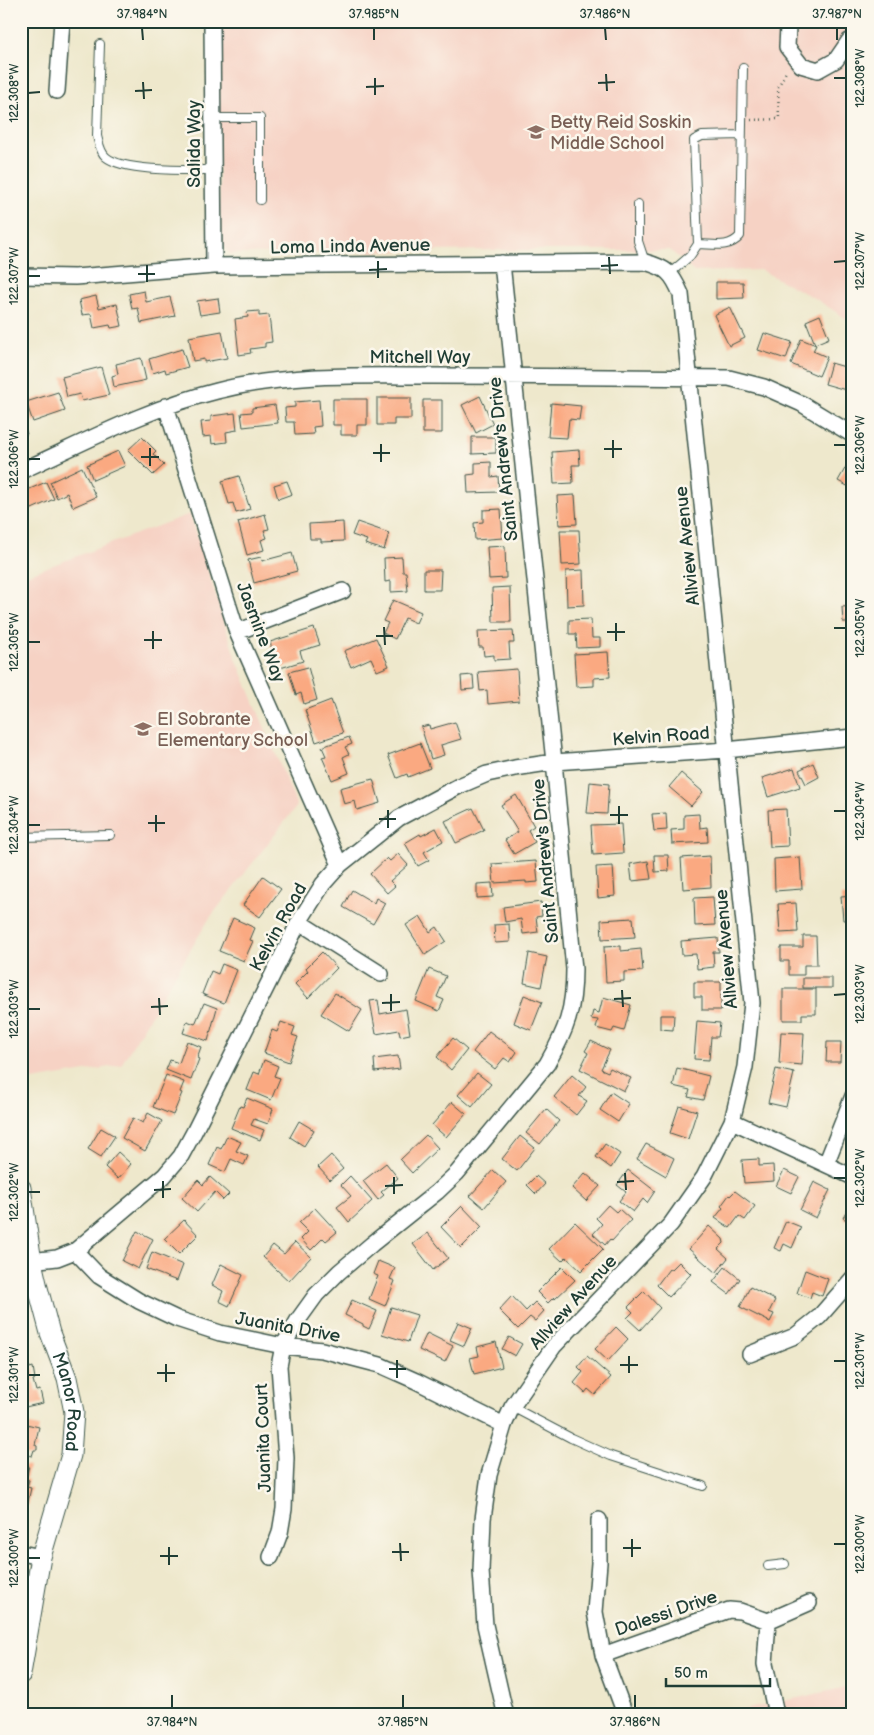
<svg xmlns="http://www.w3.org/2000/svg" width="874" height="1735" font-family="'Balsamiq Sans',sans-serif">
  <rect width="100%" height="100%" fill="#fbf7ec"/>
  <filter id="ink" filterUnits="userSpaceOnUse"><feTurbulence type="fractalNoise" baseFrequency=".02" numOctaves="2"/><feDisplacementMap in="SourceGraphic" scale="10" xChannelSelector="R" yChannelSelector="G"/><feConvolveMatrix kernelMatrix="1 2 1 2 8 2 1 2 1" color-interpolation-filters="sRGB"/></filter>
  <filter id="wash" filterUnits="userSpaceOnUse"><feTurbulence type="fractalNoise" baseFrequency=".0096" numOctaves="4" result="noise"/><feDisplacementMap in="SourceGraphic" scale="20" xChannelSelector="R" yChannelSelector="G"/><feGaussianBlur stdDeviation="1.12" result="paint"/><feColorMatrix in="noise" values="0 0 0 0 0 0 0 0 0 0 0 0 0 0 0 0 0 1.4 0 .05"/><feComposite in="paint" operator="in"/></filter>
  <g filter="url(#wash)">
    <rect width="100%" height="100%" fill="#eee8cc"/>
    <path fill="#f6d2c4" d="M217,21H853V323L816,299L761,270L694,272L670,250H502L230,254L220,243Z
      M190,514L234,653L297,806L209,919L121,1065L21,1082V577Z
      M853,1685V1714H725L838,1689Z"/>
    <g id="blocks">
      <path fill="#faa981" d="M716,282H743L744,298L716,299Z
        M144,291L146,302L170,297L175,316L141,323L138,308L132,309L129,294Z
        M96,296L99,308L117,304L122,326L111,328L110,325L94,328L91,314L82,315L79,300Z
        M218,298L220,312L200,315L197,301Z
        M730,307L745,338L729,346L714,315Z
        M259,311V316L269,315L272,342L265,343V347L250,349L251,353L239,355L235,319L248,317L247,312Z
        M21,313L25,327L21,328Z
        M820,315L829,338L815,344L806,321Z
        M222,331L227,358L204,362V359L193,361L189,337Z
        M764,333L792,342L786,359L758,350Z
        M801,339L816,345L813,351L827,357L819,376L791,364Z
        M182,349L188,367L166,373L165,369L153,373L149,359Z
        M141,358L146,380L114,387L112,376L118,374L116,364Z
        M831,363L845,367L847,363L853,364V392L825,384Z
        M101,367L109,395L82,401L80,394L67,397L62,377Z
        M58,392L65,411L33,422L26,402Z
        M480,396L493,424L476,433L462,405Z
        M377,398H411V419H394V425H377Z
        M333,399H367V425H357V435H341V425H333Z
        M319,400L321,426L313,427L314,434L295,435L294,422H286L285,408L295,407V402Z
        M423,400H442V433H423Z
        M551,403L581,406L579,420L569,419L567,438L548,437Z
        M275,405L278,423L243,427L241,413L252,412V408Z
        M235,413L237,430L226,432L227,442L212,444L211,436L203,437L201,422L211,421V416Z
        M21,417L27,434L21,435Z
        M142,437L156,451L153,454L164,465L153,475L128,450Z
        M472,437H496V453L472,454Z
        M579,450L580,465H572L573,483L554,484L552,452Z
        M118,451L125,466L93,480L87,465Z
        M491,462V477L498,476L499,492L468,493L467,475L475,474V463Z
        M847,465L853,468V489L838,481Z
        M82,467L96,497L73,507L67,493L57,498L50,482Z
        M239,476L250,509L236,513L233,503L229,504L222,481Z
        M287,481L292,494L278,499L274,485Z
        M46,482L54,499L23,513L21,498L27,496L25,491Z
        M575,495L577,524L559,525L557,496Z
        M501,509L503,538L475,540L474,523L483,522V510Z
        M265,514L269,529L264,530L267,538L261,540L264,550L247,555L238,522Z
        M343,522L344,541L321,542V539H310L309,524Z
        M357,522L389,533L384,550L365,544L367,540L352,535Z
        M560,530H579L581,564L562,565Z
        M505,546L506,578L489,579L487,547Z
        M292,553L297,571L254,583L248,560L261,557L262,561Z
        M402,557L403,572H406L408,591L391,592V581L385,582L384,558Z
        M424,570H441L440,590H424Z
        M583,570L584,605L567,606L566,571Z
        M510,587L511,622H493L492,588Z
        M393,600L421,612L416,623L405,618L395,639L383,633L388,623L383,621Z
        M853,606V622H843L842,607Z
        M591,619L592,638H600V647L577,648L576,634H569V620Z
        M314,628L320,645L300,651L303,661L277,669L270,642Z
        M513,630L514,643H509L510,659L494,660V655L484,656L483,647H479L478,631Z
        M376,638L389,666L377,671L371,658L351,667L344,651Z
        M608,652L610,677L594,678V686L576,687L574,654Z
        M308,667L317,700L304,704L301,693L296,695L289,672Z
        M517,669L519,701L488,704L487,690L480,691L478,672Z
        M473,675L474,689L462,690L461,676Z
        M331,700L343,733L316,742L305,710Z
        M455,722L461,739L441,745L444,755L431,759L421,727L429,725L430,729Z
        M349,737L352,744L345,747L349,754L343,757L349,773L332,780L322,757L326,756L322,747Z
        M420,743L430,768L408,777L407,774L397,778L388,755Z
        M813,763L819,777L806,784L799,770Z
        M794,768L800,787L768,797L762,778Z
        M681,773L703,792L691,806L669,787Z
        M373,779L380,803L357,810L355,801L344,804L340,788Z
        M590,782L609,784L607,814L587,813Z
        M516,795L534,826L528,830L535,842L514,854L505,840L518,832L501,805Z
        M473,808L484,830L456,843L445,821Z
        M786,809L788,846L770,847L768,810Z
        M666,813L667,830L654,831L652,814Z
        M699,814L700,828L707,827L708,842L672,844L671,830L684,829V815Z
        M621,824L623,853L593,855L591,825Z
        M436,828L443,841L424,852L429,860L418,866L405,843L420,834L421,836Z
        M398,854L408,865L390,881L395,886L387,893L370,874L387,858L390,861Z
        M654,855H668L669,871L655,872Z
        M710,856L711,887L683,889L681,858Z
        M800,857L802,889L775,891L774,859Z
        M536,861L538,882L526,883V881L494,883L492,864Z
        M648,861L651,879L632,881L630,864Z
        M613,866L615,896L598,898L596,867Z
        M263,876L281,889L260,917L243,905Z
        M492,883L493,897L477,898V884Z
        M352,890L374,903L376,898L385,903L373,924L343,907Z
        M853,895V920H843L841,896Z
        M713,897L715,925L695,926L694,898Z
        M541,902L542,916L536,917L538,932L523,934L521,919L505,922L503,907Z
        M796,903L798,932L780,933L778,904Z
        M420,916L430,932L437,927L446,941L425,955L406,925Z
        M233,918L255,928L250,940L253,941L244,961L219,951Z
        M633,918L635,937L602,939L601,920Z
        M509,924L510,942L495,943L494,925Z
        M803,936H816L817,965H804V975H789V961H781V947H803Z
        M718,938L719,952H713L714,967L697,969L696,954L682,955L681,941Z
        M621,946V951L641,949L643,971L624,972V981L606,982L604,947Z
        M322,952L337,968L308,998L295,984L308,971L306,968Z
        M529,953L547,957L541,987L524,983Z
        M222,964L237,970L224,1003L202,994L211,971L218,974Z
        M429,969L446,976L437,997L444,1000L439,1011L416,1001Z
        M803,978H832V988H803Z
        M694,982H721V1010H702V997H694Z
        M783,989H816V1014H802V1020H783Z
        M335,993L362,1010L349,1031L321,1014Z
        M524,995L542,1002L531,1030L514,1023Z
        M603,997L631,1005L624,1031L614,1028L612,1032L596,1028L598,1020L591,1019L593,1011L599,1013Z
        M378,1000L380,1014L406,1009L410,1034L400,1036L399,1030L376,1034L370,1001Z
        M204,1003L217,1008L208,1041L183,1033L187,1021L195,1024Z
        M660,1015H674L673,1030L660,1029Z
        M697,1021L720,1023L718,1037H711L709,1060L694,1059Z
        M281,1022L295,1027L292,1035L298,1037L289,1062L264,1053L272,1030L277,1032Z
        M489,1031L517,1052L510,1062L504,1058L495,1069L473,1052Z
        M781,1032L804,1033L802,1065L779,1063Z
        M453,1038L467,1050L451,1070L437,1057Z
        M187,1041L201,1047L197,1058L199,1059L191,1080L166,1070L170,1060L179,1063Z
        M591,1041L610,1050L601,1069L608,1072L610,1068L631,1078L624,1091L580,1069L588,1053L585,1051Z
        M827,1042H841L840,1062H826Z
        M398,1056L400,1069L375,1072L374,1059Z
        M264,1060L278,1066L274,1076L280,1078L271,1100L247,1090L254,1072L259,1074Z
        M677,1068L709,1076L703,1100L688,1097L690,1090L673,1086Z
        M776,1069L794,1073L786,1107L768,1103Z
        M477,1073L491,1084L472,1107L458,1095Z
        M166,1075L184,1082L180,1092L182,1093L173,1115L153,1107Z
        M572,1075L586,1087L579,1096L587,1101L576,1115L554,1097Z
        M611,1092L629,1104L618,1122L600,1110Z
        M247,1098L273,1109L268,1124L254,1119L251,1125L264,1130L260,1140L231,1128L240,1106L243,1107Z
        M452,1102L466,1114L446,1137L432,1125Z
        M679,1106L697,1111L688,1139L670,1133Z
        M546,1109L559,1121L540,1144L526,1133Z
        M148,1113L162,1121L145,1151L122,1138L133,1118L143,1123Z
        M299,1121L314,1130L304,1146L290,1137Z
        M101,1128L115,1136L101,1157L88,1149Z
        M426,1135L438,1148L412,1173L400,1160Z
        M227,1136L241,1142L236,1151L248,1156L244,1165L231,1159L225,1172L209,1165L217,1147L221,1149Z
        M520,1136L535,1148L517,1171L502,1159Z
        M605,1144L620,1154L611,1168L596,1157Z
        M646,1144L674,1158L666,1176L637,1159Z
        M118,1152L131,1164L118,1179L105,1167Z
        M331,1155L343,1169L330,1180L318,1167Z
        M759,1159V1166L773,1165L774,1181L744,1183L742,1160Z
        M386,1163L398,1178L381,1192L384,1195L378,1200L363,1181Z
        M493,1170L506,1182L484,1208L470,1196Z
        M628,1170L655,1191L647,1203L643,1199L633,1212L619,1201L626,1192L617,1185Z
        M784,1170L799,1177L791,1193L776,1186Z
        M585,1173L600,1186L586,1201L572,1188Z
        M350,1176L372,1201L349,1222L337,1207L351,1196L341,1185Z
        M536,1176L545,1184L536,1194L527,1185Z
        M210,1177L229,1194L223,1200L215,1192L197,1212L182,1198L198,1180L203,1185Z
        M814,1182L830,1190L816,1218L800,1210Z
        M735,1191L755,1206L745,1220L739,1216L730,1228L715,1218L723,1208L721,1206L729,1195L730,1196Z
        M851,1203L853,1204V1223L843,1218Z
        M608,1205L616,1212L619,1209L631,1220L612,1241L610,1239L605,1245L593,1234L602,1224L596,1218Z
        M462,1206L482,1227L461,1248L441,1227Z
        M315,1208L337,1232L326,1241L323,1238L311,1250L301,1239L308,1232L299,1223Z
        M184,1220L198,1235L179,1254L164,1239Z
        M786,1221L801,1227L792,1248L784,1244L781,1251L774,1248Z
        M575,1222L603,1249L581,1271L566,1257L562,1261L549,1249Z
        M709,1226L723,1239L724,1243L718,1249L728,1258L716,1273L689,1249Z
        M137,1231L153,1239L138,1269L122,1261Z
        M428,1233L448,1258L433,1270L413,1244Z
        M295,1242L311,1257L289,1281L263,1257L273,1245L284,1254Z
        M152,1252L183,1265L177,1281L146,1269Z
        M378,1261L395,1268L390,1279L395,1281L385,1306L369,1299L378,1276L373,1274Z
        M679,1262L691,1274L669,1297L657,1285L669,1269L671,1270Z
        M221,1264L243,1275L229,1306L219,1301L223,1291L212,1285Z
        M562,1267L575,1280L555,1299L554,1297L548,1303L537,1292Z
        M725,1267L740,1279L729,1294L713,1282Z
        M805,1270L828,1279L822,1296L812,1292L810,1298L797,1293Z
        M750,1287L775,1300L769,1312L774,1314L770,1322L740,1307Z
        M644,1291L660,1308L640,1330L627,1318L633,1312L628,1307Z
        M512,1296L526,1311L535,1302L544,1311L535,1321L530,1317L518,1329L499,1310Z
        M352,1300L377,1311L369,1329L363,1326V1324L345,1315Z
        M391,1307L417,1315L408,1342L382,1334Z
        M458,1322L472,1328L464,1346L450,1340Z
        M616,1327L628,1339L608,1361L595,1349Z
        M427,1333L453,1346L445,1362L419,1350Z
        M509,1337L522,1344L515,1356L502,1349Z
        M496,1342L502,1367L474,1374L470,1358L479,1356L477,1347Z
        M24,1351L27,1363L21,1365V1352Z
        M587,1356L611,1377L595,1395L588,1389L585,1393L574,1383L583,1372L578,1367Z
        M26,1366H29L30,1368L33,1367L35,1379L33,1380L36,1391L40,1390L43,1403L21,1408V1371L26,1369Z
        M22,1423L39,1427L35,1445L37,1446V1450H34L32,1456L21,1454Z
        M21,1465L29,1466L26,1479L29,1480L27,1487L31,1488L27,1506L21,1505Z"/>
    </g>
  </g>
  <g filter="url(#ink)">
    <use href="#blocks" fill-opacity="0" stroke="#3e574b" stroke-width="1"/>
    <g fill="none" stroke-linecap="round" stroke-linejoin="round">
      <g stroke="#3e574b" stroke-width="10">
        <path id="service" d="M100,44L97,136C99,143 100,152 106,157C124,172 190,170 213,170
          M213,118H260V200
          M638,204V241L645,262
          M698,244L694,140L702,136L741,135
          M669,274L690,256L698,244C713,244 729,249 740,236L743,68
          M21,837L110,835
          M512,1407L571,1438L611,1456L703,1486
          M768,1566L785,1564"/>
      </g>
      <g stroke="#3e574b" stroke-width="18">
        <path id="minor" d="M212,21L214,266
          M792,21L788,26L787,47L801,65L818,70L836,60L849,41L853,39
          M57,91L62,21
          M21,276L75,277L214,266L645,262C667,268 672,273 681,294L752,1003L745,1067L732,1121L704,1177L671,1224L554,1346L512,1407L504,1425L489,1475L483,1519L481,1571L485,1625L504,1708L506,1714
          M166,406L237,632L340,865
          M21,471C85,442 148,408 217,391C287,373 359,376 431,376C530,376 630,377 729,378L764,387L802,404L853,435
          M237,632L343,591
          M299,922L381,974
          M732,1121L853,1177
          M826,1164L853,1096
          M75,1251L99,1276L139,1301L177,1319L220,1333L283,1346L322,1350L380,1365L416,1381L504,1425
          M21,1262L57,1258L75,1251L164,1176L181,1156L194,1132L299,922L323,884L340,865L399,818L459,786L487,774L515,768L554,762L726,750L853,737
          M750,1354L795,1336L819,1317L853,1278
          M599,1520V1563L595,1612L603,1655
          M21,1553L41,1557
          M271,1557L280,1533L284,1509L286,1458L279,1366L283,1346L298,1320L316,1295L339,1272L372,1244L437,1192L457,1173L547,1064C567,1029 574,1010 574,969L554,762L502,263
          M768,1621L809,1603
          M625,1714L603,1655L729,1610L740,1611L768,1621L765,1664L776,1714"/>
      </g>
      <g stroke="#3e574b" stroke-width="21">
        <g id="tertiary">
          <path id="s1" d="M21,1188L32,1262L38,1288L50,1333L67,1378L74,1412L71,1455L41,1557L21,1674"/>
        </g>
      </g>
      <path stroke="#3e574b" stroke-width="2.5" stroke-dasharray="1 4" stroke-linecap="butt" d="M751,120L779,119L778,87L787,70"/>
      <use href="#service" stroke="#fff" stroke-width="8"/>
      <use href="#minor" stroke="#fff" stroke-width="15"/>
      <use href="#tertiary" stroke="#fff" stroke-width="19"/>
    </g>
  </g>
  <path fill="none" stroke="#1f3d34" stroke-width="2" d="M142,28L143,40M374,28V40M605,28L606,40M837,28V40M606,74L607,91M375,78V95M834,78H846M143,82L144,99M598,83L615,82M366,87L384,86M135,91L152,90M28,93L40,92M609,257L610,274M378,261V278M834,262L846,261M147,265V282M601,266L618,265M369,270L387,269M138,274H155M28,276H40M613,440V458M381,444V462M834,445H846M150,448V466M604,449H622M373,453H390M141,457H159M28,459H40M616,623V641M384,627L385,645M834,628H846M153,631V649M607,632H625M376,636H393M144,640H162M28,642H40M619,806V824M388,810V828M834,811H846M156,815V832M610,815H628M379,819H396M148,823H165M28,825H40M622,990L623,1007M391,994V1011M834,995L846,994M159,998L160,1015M614,999L631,998M382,1003L400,1002M151,1007L168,1006M28,1009H40M625,1173L626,1190M394,1177V1194M834,1178H846M163,1181V1198M617,1182L634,1181M385,1186L403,1185M154,1190L171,1189M28,1192H40M629,1356V1373M397,1360V1378M834,1361H846M166,1364V1382M620,1365H638M389,1369H406M157,1373H175M28,1375H40M632,1539V1557M400,1543L401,1561M834,1544H846M169,1547V1565M623,1548H641M392,1552H409M160,1556H178M28,1558H40M172,1695V1708M403,1695V1708M635,1695V1708"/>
  <defs>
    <g id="school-bare" transform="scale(1.35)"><path d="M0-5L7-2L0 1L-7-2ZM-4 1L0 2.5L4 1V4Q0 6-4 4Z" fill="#8d6e63" stroke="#fbf7ec" stroke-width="2.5" paint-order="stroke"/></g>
  </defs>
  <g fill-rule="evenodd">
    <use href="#school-bare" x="536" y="132"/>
    <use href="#school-bare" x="143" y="729"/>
  </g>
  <g text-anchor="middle" stroke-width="5" stroke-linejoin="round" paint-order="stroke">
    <g font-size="18" fill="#785e54" stroke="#fbf7ec" text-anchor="start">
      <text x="550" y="128">Betty Reid Soskin<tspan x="550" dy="21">Middle School</tspan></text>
      <text x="157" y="725">El Sobrante<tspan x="157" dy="21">Elementary School</tspan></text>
    </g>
    <g font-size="18" fill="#1f3d34" stroke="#fbf7ec">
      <text transform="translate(194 144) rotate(-90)" y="6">Salida Way</text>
      <text transform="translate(350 246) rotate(-1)" y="6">Loma Linda Avenue</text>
      <text x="420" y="363">Mitchell Way</text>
      <text transform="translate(503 459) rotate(-96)" y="6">Saint Andrew's Drive</text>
      <text transform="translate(687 546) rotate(-96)" y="6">Allview Avenue</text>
      <text transform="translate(261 632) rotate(69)" y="6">Jasmine Way</text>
      <text transform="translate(661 736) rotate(-4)" y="6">Kelvin Road</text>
      <text transform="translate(545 861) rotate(-95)" y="6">Saint Andrew's Drive</text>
      <text transform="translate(278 927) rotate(-61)" y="6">Kelvin Road</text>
      <text transform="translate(726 949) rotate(-95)" y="6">Allview Avenue</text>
      <text transform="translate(573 1302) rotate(-48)" y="6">Allview Avenue</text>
      <text transform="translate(288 1327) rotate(10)" y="6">Juanita Drive</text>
      <text dy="6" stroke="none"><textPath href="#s1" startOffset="220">Manor Road</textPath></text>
      <text transform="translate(263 1438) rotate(-92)" y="6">Juanita Court</text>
      <text transform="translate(666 1613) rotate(-19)" y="6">Dalessi Drive</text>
    </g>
  </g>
  <rect width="874" height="1735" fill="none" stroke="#fbf7ec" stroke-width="55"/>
  <path d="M666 1678v8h104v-8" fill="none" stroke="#1f3d34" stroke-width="2.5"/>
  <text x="674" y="1678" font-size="15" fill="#1f3d34" stroke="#fbf7ec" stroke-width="4" paint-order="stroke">50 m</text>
  <rect x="28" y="28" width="818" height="1680" fill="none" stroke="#1f3d34" stroke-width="2"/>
  <g font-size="12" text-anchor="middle" fill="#1f3d34">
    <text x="142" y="18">37.984°N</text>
    <text x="374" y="18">37.985°N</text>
    <text x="605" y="18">37.986°N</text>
    <text x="837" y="18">37.987°N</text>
    <text transform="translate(860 78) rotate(-90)" y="4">122.308°W</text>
    <text transform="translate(14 93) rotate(-90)" y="4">122.308°W</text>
    <text transform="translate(860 261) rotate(-90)" y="4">122.307°W</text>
    <text transform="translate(14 276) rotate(-90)" y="4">122.307°W</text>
    <text transform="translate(860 445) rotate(-90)" y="4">122.306°W</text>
    <text transform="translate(14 459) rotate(-90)" y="4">122.306°W</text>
    <text transform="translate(860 628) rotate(-90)" y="4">122.305°W</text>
    <text transform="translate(14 642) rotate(-90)" y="4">122.305°W</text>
    <text transform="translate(860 811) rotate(-90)" y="4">122.304°W</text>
    <text transform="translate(14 825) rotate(-90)" y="4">122.304°W</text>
    <text transform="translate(860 994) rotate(-90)" y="4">122.303°W</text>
    <text transform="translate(14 1009) rotate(-90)" y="4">122.303°W</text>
    <text transform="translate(860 1178) rotate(-90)" y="4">122.302°W</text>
    <text transform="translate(14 1192) rotate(-90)" y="4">122.302°W</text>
    <text transform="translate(860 1361) rotate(-90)" y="4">122.301°W</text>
    <text transform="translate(14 1375) rotate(-90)" y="4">122.301°W</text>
    <text transform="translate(860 1544) rotate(-90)" y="4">122.300°W</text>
    <text transform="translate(14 1558) rotate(-90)" y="4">122.300°W</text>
    <text x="172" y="1726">37.984°N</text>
    <text x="403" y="1726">37.985°N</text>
    <text x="635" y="1726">37.986°N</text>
  </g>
</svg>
